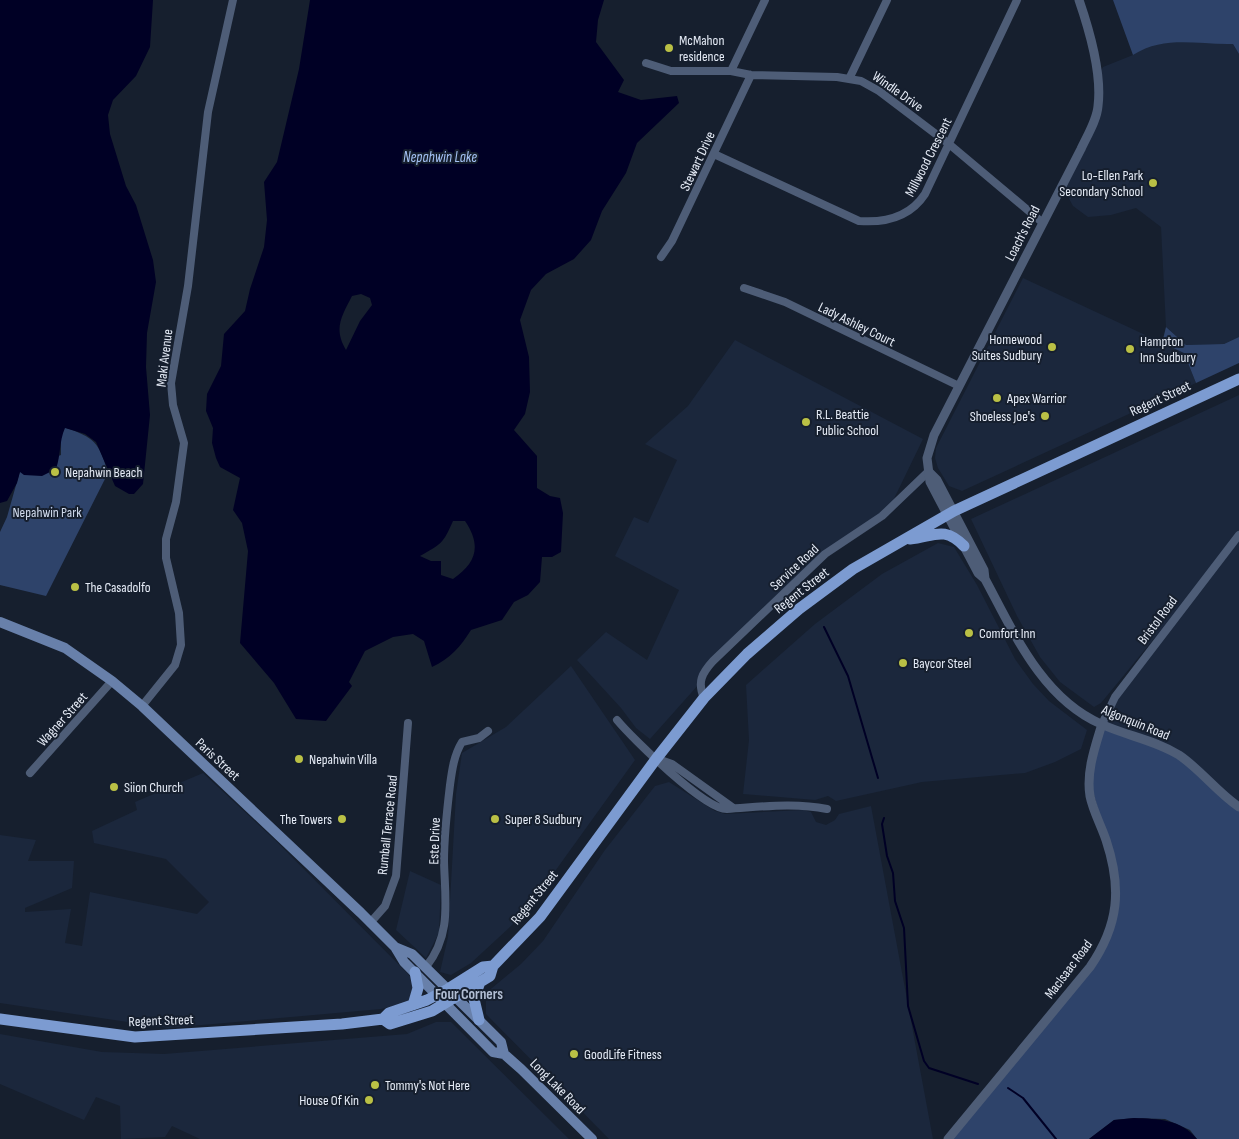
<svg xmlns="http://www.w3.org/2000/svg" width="1239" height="1139" font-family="'Sofia Sans Condensed',sans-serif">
  <rect width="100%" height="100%" fill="#161f2e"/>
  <path fill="#1b273c" d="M1177,41L1233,44L1239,54V337L1224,344L1186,345L1166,327L1161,227L1136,208L1111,215L1088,217L1073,206L1066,193L1067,174L1098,107L1097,78L1103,67L1133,55L1148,45Z
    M1023,278L1184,353L1196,383L962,491L949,486L938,468L935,458L936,448Z
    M735,340L923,439L889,509L825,554L703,672L699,684L650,739L636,728L621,708L577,660L606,632L647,660L679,590L615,556L634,517L648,523L677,460L645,444L688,406Z
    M1239,395V807L1102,724L1115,697L1232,544L1101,703L1094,707L1060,682L1040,657L1017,616L971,519Z
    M938,543L954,547L977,585L1015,659L1033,684L1049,701L1087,730L1081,749L1055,762L1025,773L922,782L836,801L828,796L815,800L743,794L749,740L746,685L815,624L882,574Z
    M571,666L635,760L535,899L511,926L471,963L451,975L440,972L448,937L456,794L462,753L506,727Z
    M203,773L275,840L417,983L416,1001L381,1009L168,1028L0,1003V835L36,840L28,861H74L72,888L25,908V912L71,909L65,943L82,946L90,892L197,914L209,902L166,859L94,843L92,831L137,810L135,802Z
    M669,782L715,811L725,814L803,810L811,812L816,822L826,825L835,820L839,814L871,806L933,1139H609L486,1014V993L521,964L543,941L605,850L655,786Z
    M410,871L441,885L439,933L426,958L396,930Z
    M436,1022H451L569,1139H200L172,1126L165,1137L121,1139L120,1106L96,1097L84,1120L0,1084V1034L102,1052L164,1054L407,1034Z"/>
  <path fill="#2e436a" d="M1113,0H1239V54L1233,44C1197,45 1165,35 1133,55Z
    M1166,327L1186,345L1224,344L1239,337V363L1196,383L1184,353L1162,343Z
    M64,427C95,438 99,442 108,473L46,596L0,585V532L7,517L20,471L61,455V437Z
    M1102,724L1163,746L1239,807V1139H1197L1190,1130L1165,1119L1134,1118L1114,1120L1089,1139H948L1100,953L1116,898L1106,838L1089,777Z"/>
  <path fill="#000025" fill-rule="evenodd" d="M0,0H153L150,47L136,76L113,100L108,115L110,134L126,186L136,205L153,260L156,282L147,333L146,367L150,415L143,484L134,494H129L115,486L96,442L85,434L65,428C59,441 61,455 56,469L42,476L24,475L20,472L17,483L7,501L0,503Z
    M310,0H604L598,20L596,42L624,80L618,92L641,100L677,96L679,103L637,143L626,173L602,211L591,240L574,259L546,274L531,290L520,320L529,357L530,392L525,414L514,430L537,456V488L550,496L560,498L563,513L561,552L552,557H542L540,582L528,595L514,602L502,620L471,630C461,646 450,659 432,667L424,641L413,634L393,637L365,651L349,682L352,686L326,721L296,719L274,683L240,643L248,551L242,523L233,510L240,478L220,467L216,458L212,443L213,428L206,411L207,394L221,366L224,334L245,311L250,289L264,247L267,220L264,182L277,162L299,69ZM361,294L370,298L372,305L360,321L346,350C333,328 342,316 352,296ZM453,521H465C482,546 476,563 453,579L441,575V561H431L420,556C441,544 443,544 453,521Z
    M1134,1118C1158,1119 1181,1119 1197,1139H1089L1114,1120Z"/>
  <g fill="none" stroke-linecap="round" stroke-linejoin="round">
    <path stroke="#000025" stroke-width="2" d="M824,627L848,676L878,778
      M884,818L882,824L887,856L893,873L895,901L904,928L908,1006L924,1061L929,1068L978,1084
      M1008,1088L1023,1098L1056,1139"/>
    <path stroke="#4e5d77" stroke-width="8" d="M646,63L671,71H731L751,75L837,77L861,81L879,91L949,144L1043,223
      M731,71L765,0
      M850,77L887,0
      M714,154L859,221C886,223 910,217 925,194L1017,0
      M661,257L672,241L751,75
      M744,288L785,302L959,386
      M704,698C697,682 702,673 713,661L825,554L882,516L929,471
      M142,706L175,665L181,645L179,613L166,558V539L176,502L184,443L173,405L171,383L188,286L208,112L233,0
      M617,720C632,738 705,810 727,809C760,807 794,802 827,809
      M1102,724L1115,697L1239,535
      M658,759L672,764L732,807
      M30,773L112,681
      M370,923L385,906L396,876L408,723
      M426,967C452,934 445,901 444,861C444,837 447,810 450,785C452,770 454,755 462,742L479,738L488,731"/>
    <path stroke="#4e5d77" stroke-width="9" d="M929,472L937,480L984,570L985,579C1014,633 1042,698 1101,724C1127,736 1155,740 1179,755C1201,770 1217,792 1239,807
      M985,579L978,573L930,482L927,458L934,435L1081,149C1087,136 1097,120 1098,106C1102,75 1089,29 1079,0
      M948,1139L1090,967C1119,925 1122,888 1106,840C1101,825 1093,811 1090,796C1086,772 1095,747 1102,724"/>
    <path stroke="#6880aa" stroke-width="10" d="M0,622L65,648L112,681L142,706L361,913L395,947L404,962L493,1052L504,1054L521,1069L592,1139
      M395,947L412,954L501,1042L504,1054"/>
    <path stroke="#7c9bd1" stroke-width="11" d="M910,539C935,536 944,526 964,546
      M413,1005L418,988L415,972
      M0,1019L135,1037L342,1024L383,1019L390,1024L432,1011L490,976L493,966L540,917L656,759L704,698L747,654L799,609L853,569L954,511L1239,379
      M383,1019L389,1013L427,1000L448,989L483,967L493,966
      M479,1020L474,999L480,982"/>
  </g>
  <g fill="#bac045" stroke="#161f2e" stroke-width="2">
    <circle cx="669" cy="48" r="5"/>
    <circle cx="1153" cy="183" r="5"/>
    <circle cx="1052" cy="347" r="5"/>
    <circle cx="1130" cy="349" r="5"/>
    <circle cx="997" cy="398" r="5"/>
    <circle cx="1045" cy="416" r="5"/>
    <circle cx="806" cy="422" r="5"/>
    <circle cx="55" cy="472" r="5"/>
    <circle cx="75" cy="587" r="5"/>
    <circle cx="969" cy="633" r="5"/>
    <circle cx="903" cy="663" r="5"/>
    <circle cx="299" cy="759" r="5"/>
    <circle cx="114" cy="787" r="5"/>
    <circle cx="342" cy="819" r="5"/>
    <circle cx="495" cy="819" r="5"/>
    <circle cx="574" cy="1054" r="5"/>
    <circle cx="375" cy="1085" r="5"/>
    <circle cx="369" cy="1100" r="5"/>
  </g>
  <g text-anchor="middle" stroke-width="4" stroke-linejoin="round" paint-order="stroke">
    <g font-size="14" fill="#e5ebf6" stroke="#161f2e" text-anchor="start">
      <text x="679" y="45">McMahon<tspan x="679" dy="16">residence</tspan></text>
      <text x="1143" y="180" text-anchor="end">Lo-Ellen Park<tspan x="1143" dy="16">Secondary School</tspan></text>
      <text x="1042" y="344" text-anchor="end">Homewood<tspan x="1042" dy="16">Suites Sudbury</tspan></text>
      <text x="1140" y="346">Hampton<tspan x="1140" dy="16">Inn Sudbury</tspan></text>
      <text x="1007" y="403">Apex Warrior</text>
      <text x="816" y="419">R.L. Beattie<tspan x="816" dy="16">Public School</tspan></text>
      <text x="1035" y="421" text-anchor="end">Shoeless Joe's</text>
      <text x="65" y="477">Nepahwin Beach</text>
      <text x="85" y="592">The Casadolfo</text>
      <text x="979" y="638">Comfort Inn</text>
      <text x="913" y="668">Baycor Steel</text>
      <text x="309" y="764">Nepahwin Villa</text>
      <text x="124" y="792">Siion Church</text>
      <text x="332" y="824" text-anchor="end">The Towers</text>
      <text x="505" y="824">Super 8 Sudbury</text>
      <text x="584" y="1059">GoodLife Fitness</text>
      <text x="385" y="1090">Tommy's Not Here</text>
      <text x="359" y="1105" text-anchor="end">House Of Kin</text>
    </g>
    <g font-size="14" fill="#e5ebf6" stroke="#161f2e">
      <text transform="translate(898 91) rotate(35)" y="5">Windle Drive</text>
      <text transform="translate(928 157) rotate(-63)" y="5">Millwood Crescent</text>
      <text transform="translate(697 161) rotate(-65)" y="5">Stewart Drive</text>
      <text transform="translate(1022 233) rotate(-63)" y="5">Loach's Road</text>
      <text transform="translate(857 324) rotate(26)" y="5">Lady Ashley Court</text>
      <text transform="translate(164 358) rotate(-83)" y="5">Maki Avenue</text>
      <text transform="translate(1160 398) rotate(-25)" y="5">Regent Street</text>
      <text transform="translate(794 567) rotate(-43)" y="5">Service Road</text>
      <text transform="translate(801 590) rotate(-38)" y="5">Regent Street</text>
      <text transform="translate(1157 620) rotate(-53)" y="5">Bristol Road</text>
      <text transform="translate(62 719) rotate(-48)" y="5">Wagner Street</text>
      <text transform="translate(1136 722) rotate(22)" y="5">Algonquin Road</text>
      <text transform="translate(218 759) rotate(43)" y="5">Paris Street</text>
      <text transform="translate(387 825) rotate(-84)" y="5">Rumball Terrace Road</text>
      <text transform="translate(434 841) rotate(-88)" y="5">Este Drive</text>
      <text transform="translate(534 897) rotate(-51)" y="5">Regent Street</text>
      <text transform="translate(1068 969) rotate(-53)" y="5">MacIsaac Road</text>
      <text transform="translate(161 1020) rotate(-2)" y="5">Regent Street</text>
      <text transform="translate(558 1086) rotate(45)" y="5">Long Lake Road</text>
    </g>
    <g font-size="14" fill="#d2dcee" stroke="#161f2e">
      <text x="47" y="517">Nepahwin Park</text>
    </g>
    <g font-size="15" font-style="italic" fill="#a4c1f4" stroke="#161f2e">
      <text x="440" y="162">Nepahwin Lake</text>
    </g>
    <g font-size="15" font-weight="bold" fill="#b2bed3" stroke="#161f2e">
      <text x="469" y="999">Four Corners</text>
    </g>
  </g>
</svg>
